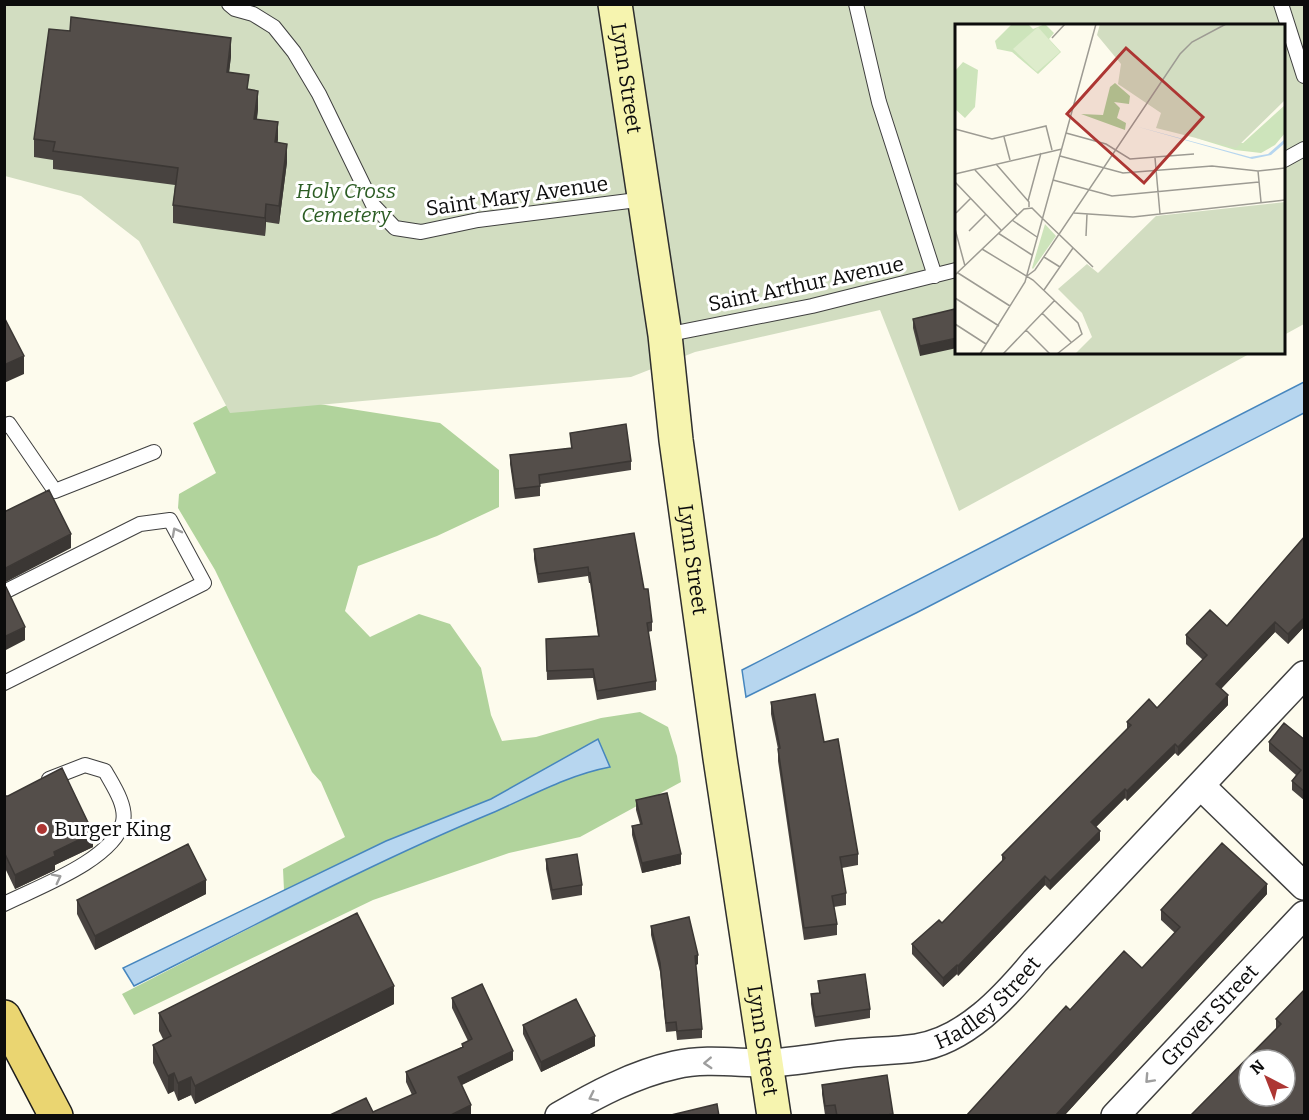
<svg xmlns="http://www.w3.org/2000/svg" width="1309" height="1120" font-family="Bitter,serif">
  <rect width="100%" height="100%" fill="#fdfbed"/>
  <path fill="#b1d39c" d="M250,393L440,423L499,470V507L437,536L358,566L345,611L370,637L419,614L450,624L481,668L491,715L502,741L536,737L601,718L640,712L668,727L677,756L681,782L580,837L509,853L373,900L134,1015L122,994L281,912L284,890L283,869L345,837L321,782L312,772L215,570L178,508L179,494L216,473L193,423Z"/>
  <path fill="#d2ddc1" d="M4,5H1304V324L1284,335V26H956V352L1251,353L959,511L880,310L695,352L631,377L230,413L139,241L81,196L5,176Z"/>
  <path fill="#b7d6ef" stroke="#4686be" stroke-width="1.5" d="M1304,382V413L916,613L746,697L742,670Z
    M598,739L610,767C568,775 531,796 492,813C369,864 252,927 134,986L123,968L386,841L491,799Z"/>
  <g fill="none" stroke-linecap="round" stroke-linejoin="round">
    <g stroke="#3f3f3f" stroke-width="16">
      <path id="lane" d="M229,4L235,9L253,14L274,27L294,52L319,94L373,205L395,228L421,232L478,220L645,199
        M856,4L879,102L935,276
        M1281,4L1304,76
        M1284,160L1304,149
        M665,335L812,306L956,270
        M4,426L9,424L55,491L154,452
        M4,592L140,524L170,520L204,583L4,683
        M4,904C38,887 113,860 123,822C127,805 112,784 105,771L85,765L49,779"/>
    </g>
    <g stroke="#3f3f3f" stroke-width="30">
      <g id="street">
        <path d="M1201,786L1304,886"/>
        <path id="s1" d="M559,1116C595,1095 634,1074 675,1065C705,1058 737,1063 766,1063C795,1062 824,1056 852,1053C873,1051 895,1051 916,1048C965,1041 1005,997 1035,961L1304,675"/>
        <path id="s2" d="M1115,1116L1304,915"/>
      </g>
    </g>
    <g stroke="#2e2e2e" stroke-width="36">
      <g id="secondary">
        <path id="s3" d="M615,4L665,335L676,440L720,758L774,1116"/>
      </g>
    </g>
    <g stroke="#1d1d1d" stroke-width="36">
      <path id="primary" d="M4,1017L56,1116"/>
    </g>
    <use href="#lane" stroke="#fff" stroke-width="14"/>
    <use href="#street" stroke="#fff" stroke-width="27"/>
    <use href="#secondary" stroke="#f6f4af" stroke-width="33"/>
    <use href="#primary" stroke="#ead571" stroke-width="33"/>
  </g>
  <path fill="#484340" d="M231,56L229,72L249,90L258,109L257,119L277,143L287,162L279,224L266,222L265,236L173,223V205L175,185L53,169V160L34,157V139Z
    M957,316L920,356L913,328V319Z
    M570,433L631,461V470L540,484V496L515,499L510,464V455L571,448Z
    M634,533L644,589L652,622V631L648,632L656,681V690L597,700L593,678L547,680L546,639L598,636L590,583H589L588,576L538,583L534,559V549Z
    M1305,536V626L1288,644L1275,632L1221,689L1228,705L1178,756L1175,753L1127,801L1125,798L1096,827L1100,840L1050,890L1045,885L958,976L957,974L943,987L912,954V944L942,923L1002,861V855L1127,729V722L1157,708L1203,660L1186,644V635L1227,626Z
    M771,702L824,742L858,854V865L842,868L846,893V905L834,907L837,924V935L804,940L778,761V749L771,714Z
    M1305,740V801L1292,790V781L1296,775L1269,751V742Z
    M4,796L93,847L55,865V870L15,889L4,866Z
    M636,800L681,864L642,873L632,835V826L640,824L636,810Z
    M546,859L582,885V895L552,900L546,869Z
    M206,894L95,950L77,914V900Z
    M1267,894L1064,1116H966L1070,1010L1142,968L1175,933L1161,920V910Z
    M651,926L698,964L696,965L702,1029V1038L677,1040L676,1031L666,1032L660,972L651,935Z
    M818,981L870,1009V1018L815,1027L811,1004V994L819,993Z
    M1304,990L1305,1116L1276,1028V1019Z
    M452,998L513,1060L461,1085L471,1115L328,1116L373,1112L412,1095L406,1082V1072L462,1047V1044L468,1041L452,1008Z
    M394,1004L195,1104L191,1095L178,1101L174,1091L168,1094L153,1063V1045L163,1039L159,1031V1013Z
    M523,1025L595,1046L541,1072L523,1034Z
    M887,1075L893,1116H835V1114L825,1115L822,1094V1085Z"/>
  <path fill="#3b3734" d="M231,38V56L227,90V72Z
    M258,91V109L254,137V119Z
    M278,122V140L275,160V142Z
    M287,144V162L279,224V206Z
    M266,204V222L265,236V218Z
    M957,338V348L920,356V346Z
    M24,356V374L4,383V365Z
    M71,534V548L4,583V569Z
    M1305,617V626L1288,644V634Z
    M1275,622V632L1216,694V684Z
    M25,627V640L4,651V637Z
    M1228,695V705L1178,756V747Z
    M1175,744V753L1127,801V791Z
    M1125,789V798L1091,832V822Z
    M1100,831V840L1050,890V881Z
    M93,833V847L55,865V870L15,889V875L54,852Z
    M681,854V864L642,873V863Z
    M1045,876V885L958,976V966Z
    M206,880V894L95,950V936Z
    M1267,884V894L1064,1116H1055Z
    M698,955V964L695,965V956Z
    M957,965V974L943,987V978Z
    M394,986V1004L195,1104V1086Z
    M595,1036V1046L541,1072V1062Z
    M513,1051V1060L458,1087V1077Z
    M174,1073V1091L168,1094V1076Z
    M191,1077V1095L178,1101V1083Z
    M471,1105V1115L470,1116H449Z"/>
  <path fill="#544e4a" stroke="#3b3734" stroke-width="1.5" fill-rule="evenodd" d="M71,17L231,38L227,72L249,75L247,89L258,91L254,119L278,122L275,142L287,144L279,206L266,204L265,218L173,205L178,168L53,151L55,142L34,139L49,29L70,31Z
    M955,309L957,316V338L920,346L913,319Z
    M4,317L24,356L4,365Z
    M626,424L631,461L539,475L540,486L515,489L510,455L572,448L570,433Z
    M49,490L71,534L4,569V512Z
    M634,533L644,589H648L652,622L647,623L656,681L597,691L593,669L547,671L546,639L599,636L590,573L589,574L588,567L538,574L534,549Z
    M1305,536V617L1288,634L1275,622L1216,684L1228,695L1178,747L1175,744L1127,791L1125,789L1091,822L1100,831L1050,881L1045,876L958,966L957,965L943,978L912,944L939,920L942,923L1005,858L1002,855L1131,725L1127,722L1149,699L1157,708L1207,655L1186,635L1210,610L1227,626Z
    M4,587H6L25,627L4,637Z
    M815,694L824,742L838,739L858,854L840,857L846,893L832,896L837,924L804,928L778,749L780,748L771,702Z
    M1284,723L1305,740V792L1292,781L1301,770L1269,742Z
    M62,768L93,833L54,852L55,856L15,875L4,852V796H8Z
    M667,793L681,854L642,863L632,826L642,824L636,800Z
    M1222,843L1267,884L1055,1116H966L1066,1006L1070,1010L1124,951L1142,968L1180,927L1161,910Z
    M188,844L206,880L95,936L77,900Z
    M577,854L582,885L552,890L546,859Z
    M357,913L394,986L195,1086L191,1077L178,1083L174,1073L168,1076L153,1045L171,1036L159,1013Z
    M689,917L698,955L695,956L702,1029L677,1031L676,1022L666,1023L660,963L651,926Z
    M865,974L870,1009L815,1017L811,994L820,993L818,981Z
    M482,984L513,1051L458,1077L471,1105L449,1116H328L366,1098L373,1112L416,1093L406,1072L463,1047L462,1044L472,1039L452,998Z
    M1304,990L1305,1116H1190L1281,1024L1276,1019ZM1249,1060H1285V1096H1249Z
    M576,999L595,1036L541,1062L523,1025Z
    M887,1075L893,1114L881,1116H837L835,1105L825,1106L822,1085Z
    M717,1104L719,1116H667Z"/>
  <defs><path id="oneway-chevron" d="M-2-3.5L2.5 0L-2 3.5" fill="none" stroke-width="1.6" stroke-linecap="round" stroke-linejoin="round" transform="scale(1.5)"/></defs>
  <g stroke="#9e9e9e">
    <use href="#oneway-chevron" transform="translate(176 532) rotate(-118)"/>
    <use href="#oneway-chevron" transform="translate(57 878) rotate(-27)"/>
    <use href="#oneway-chevron" transform="translate(708 1063) rotate(177)"/>
    <use href="#oneway-chevron" transform="translate(1149 1079) rotate(133)"/>
    <use href="#oneway-chevron" transform="translate(593 1097) rotate(154)"/>
  </g>
  <circle fill="#ad3633" stroke="#fff" stroke-width="2" cx="42" cy="829" r="6"/>
  <g text-anchor="middle" stroke-width="6" stroke-linejoin="round" paint-order="stroke">
    <g font-size="21" fill="#0c0c0c" stroke="#fff">
      <text dy="7" stroke="none"><textPath href="#s3" startOffset="75">Lynn Street</textPath></text>
      <text transform="translate(517 196) rotate(-8)" y="7">Saint Mary Avenue</text>
      <text transform="translate(806 284) rotate(-12)" y="7">Saint Arthur Avenue</text>
      <text dy="7" stroke="none"><textPath href="#s3" startOffset="561">Lynn Street</textPath></text>
      <text dy="7" stroke="none"><textPath href="#s1" startOffset="456">Hadley Street</textPath></text>
      <text dy="7" stroke="none"><textPath href="#s2" startOffset="138">Grover Street</textPath></text>
      <text dy="7" stroke="none"><textPath href="#s3" startOffset="1047">Lynn Street</textPath></text>
    </g>
    <g font-size="21" font-style="italic" fill="#2c5d24" stroke="#fff">
      <text x="346" y="198">Holy Cross<tspan x="346" dy="24">Cemetery</tspan></text>
    </g>
    <g font-size="21" fill="#0c0c0c" stroke="#fff" text-anchor="start">
      <text x="54" y="836">Burger King</text>
    </g>
  </g>
  <g transform="translate(955 24)">
    <rect width="330" height="330" fill="#fdfbed"/>
    <path d="M57,0H73L78,5L90,0L99,9L94,15L106,28L83,50L57,28L42,25L40,17ZM8,38L23,46L20,83L10,94L0,85V47ZM330,81V109L320,121L306,129L280,126L241,114L288,119ZM90,200L101,212L78,245L77,244Z" fill="#cde4bb"/>
    <path d="M160,59L175,72L174,80L159,78L165,84L162,94L171,99L170,106L126,90L148,91L155,63Z" fill="#b1d39c"/>
    <path d="M145,0H330V76L281,124L201,104L206,89L163,60L166,40L142,11ZM330,178V330H120L137,313L127,289L103,265L132,240L143,249L201,192Z" fill="#d2ddc1"/>
    <path d="M83,3L105,28L82,48L58,25Z" fill="#deeccc"/>
    <path d="M180,102L295,133L313,130L330,115V119L316,131L297,135Z" fill="#b7d6ef"/>
    <path fill="none" stroke="#9d9b93" stroke-width="1.5" d="M97,14L110,0M0,105L37,115L91,102L97,126M111,109L151,120L175,135L239,130M49,113L55,136M105,132L168,149L257,142L303,147L330,144M200,134L205,190M41,140L74,178V183M20,146L62,191M303,147L306,178M0,150L107,125M98,156L157,172L304,158M0,158L46,206M73,177L86,129M1,189L16,174M119,189L178,193L330,176M87,194L138,243M57,196L82,213M0,205L10,242M14,207L31,190M43,209L77,231M131,212L132,190M27,225L78,256L123,299L127,310L102,330M89,233L105,243M3,249L55,282M0,251L69,185L77,184L87,194M72,252L80,246L225,30L237,18L271,0M89,266L118,224M0,274L44,302M87,289L116,318M0,300L31,320M71,306L95,330M25,330L70,258L141,0M48,330L100,276"/>
    <path fill="#ad3633" fill-opacity="0.15" stroke="#ad3633" stroke-width="3" d="M171,24L248,93L189,159L112,90Z"/>
    <rect width="330" height="330" fill="none" stroke="#0c0c0c" stroke-width="3"/>
  </g>
  <rect width="1309" height="1120" fill="none" stroke="#0c0c0c" stroke-width="12"/>
  <g transform="translate(1267 1078) rotate(318)"><circle r="28" fill="#ffffff" stroke="#9e9e9e" stroke-width="1.5"/>
  <path d="M0-4.5L10 22L0 15L-10 22Z" fill="#ad3633"/>
  <text y="-9" font-size="16" font-weight="bold" text-anchor="middle" fill="#0c0c0c">N</text>
  </g>
</svg>
